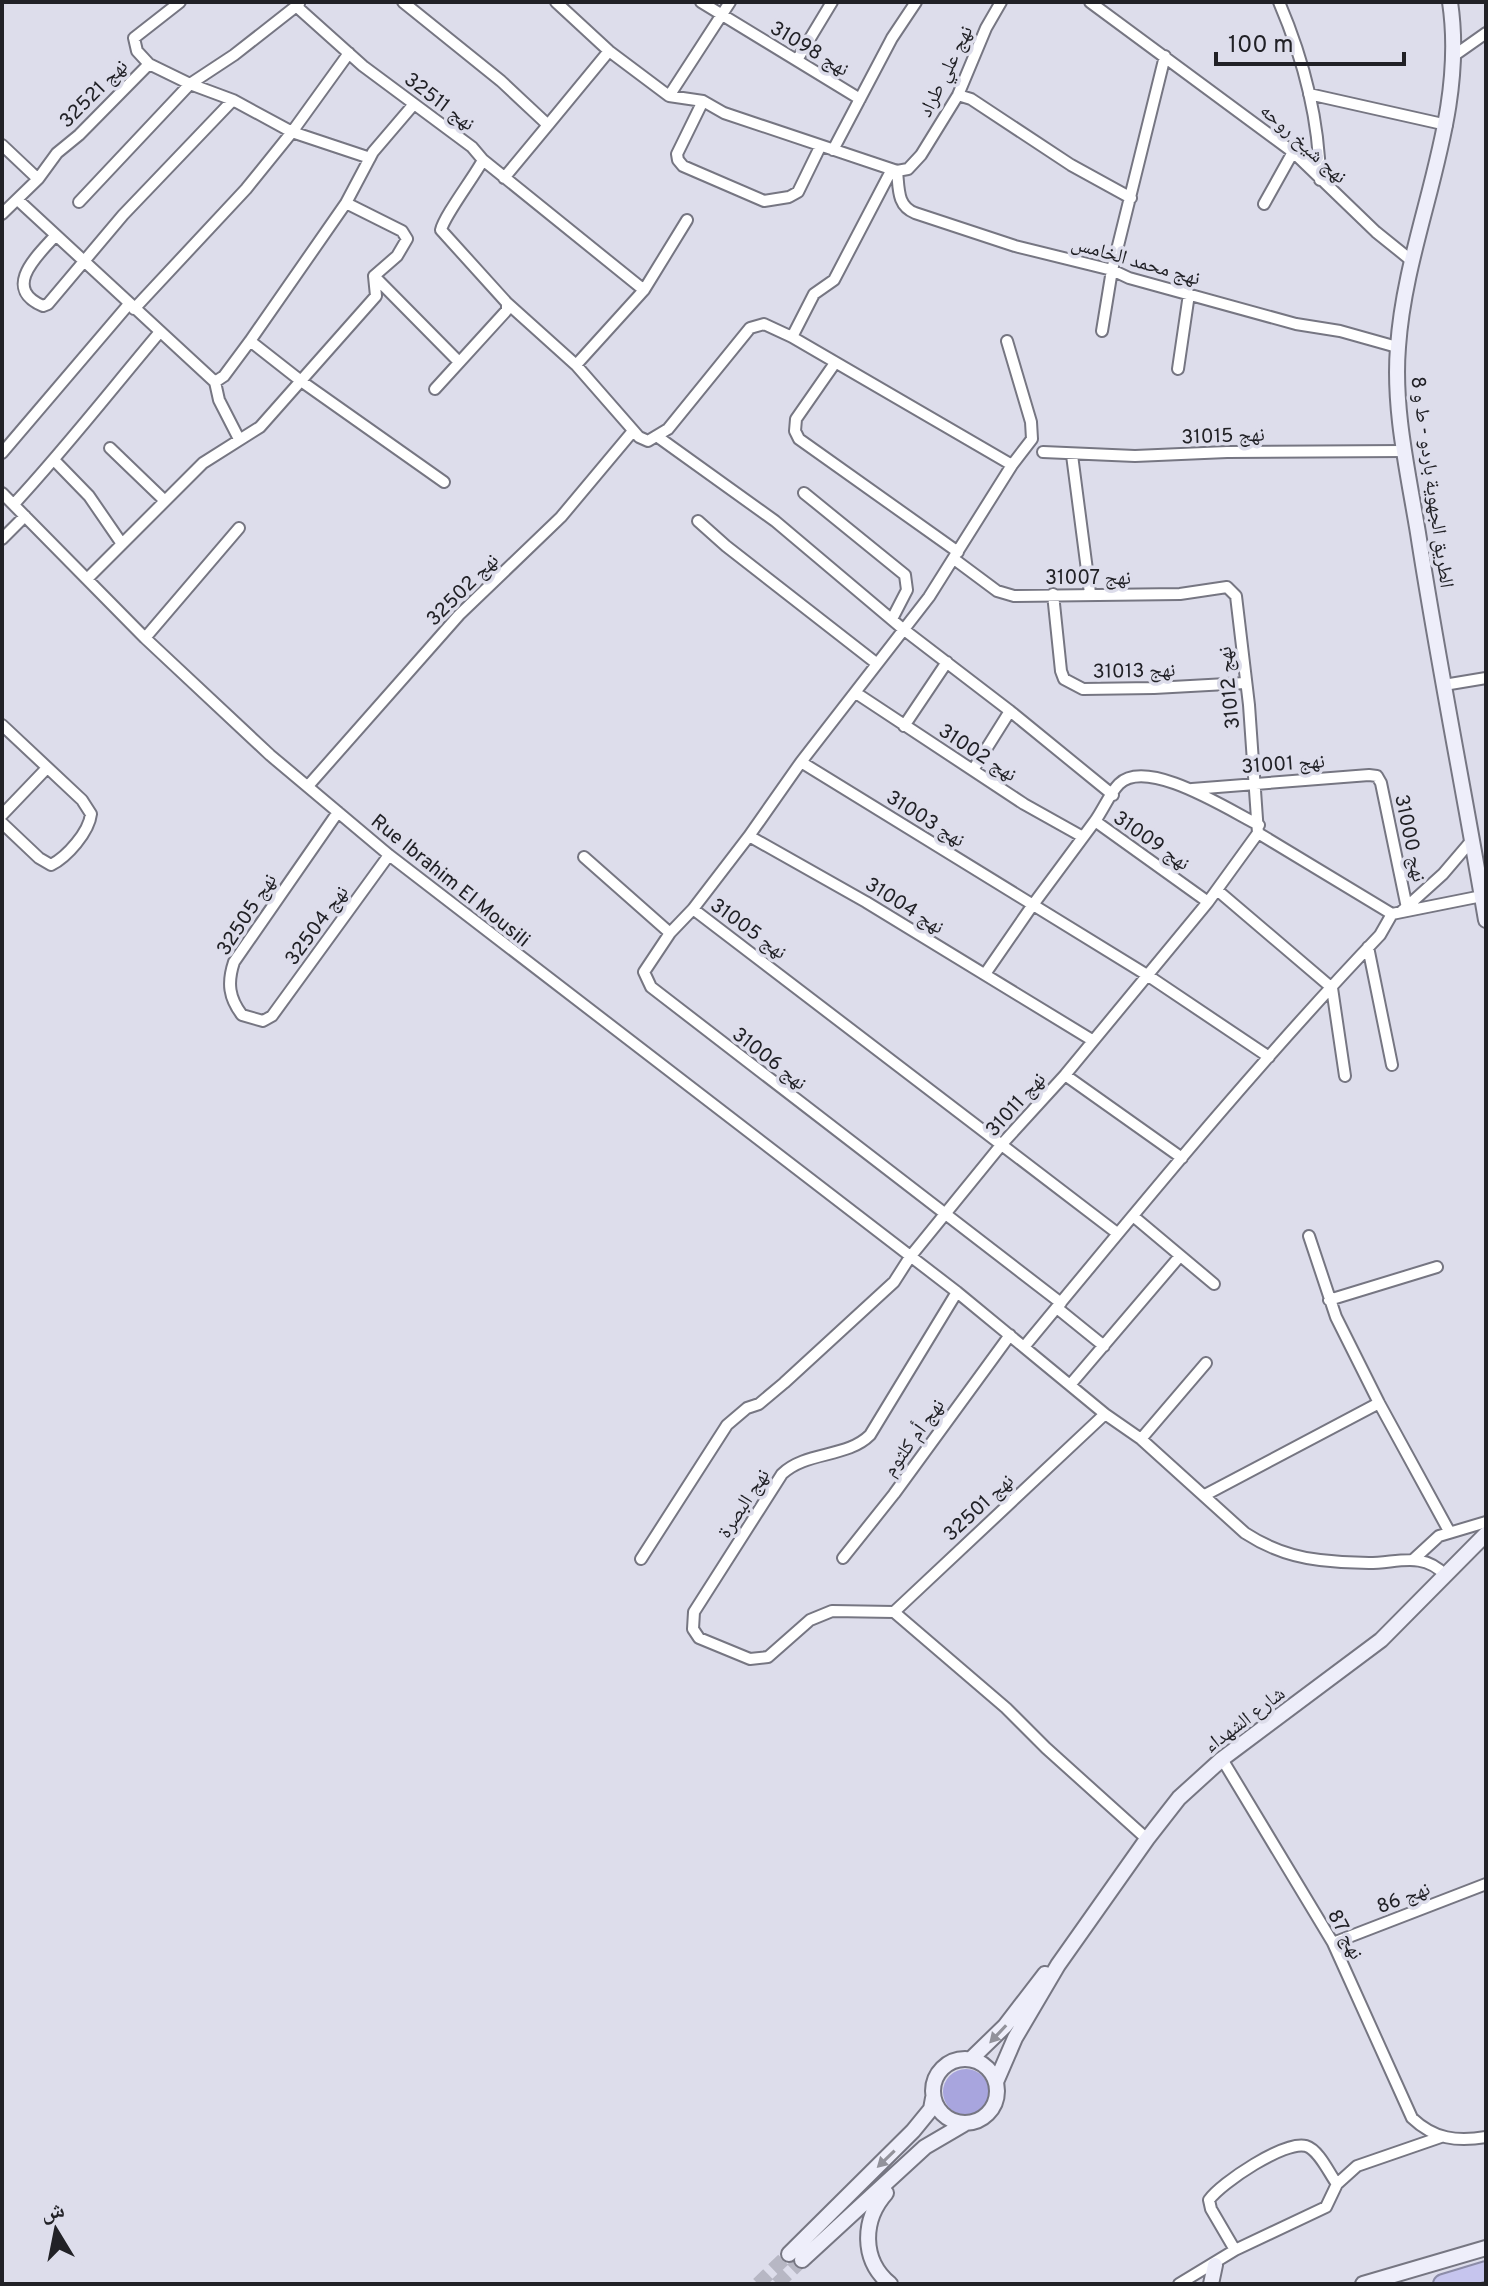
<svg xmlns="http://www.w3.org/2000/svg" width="1488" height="2286" font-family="Overpass,'Noto Naskh Arabic',sans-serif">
  <rect width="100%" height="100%" fill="#ddddeb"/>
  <path fill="#a8a5de" d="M943 2092a23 23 0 1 1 46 0a23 23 0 1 1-46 0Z"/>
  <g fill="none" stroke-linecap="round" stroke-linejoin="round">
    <path stroke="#b7b7c4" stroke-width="14" stroke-dasharray="14 7" stroke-linecap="butt" d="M758,2284L789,2254
      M777,2284L802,2260"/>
    <g stroke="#767682" stroke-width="14">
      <path id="street" d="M403,2L501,81L548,125L504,178
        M556,2L609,51L669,96L703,101L724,113L897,171L908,169L921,155L958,95L986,28L1001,2
        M701,2L860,99
        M1090,2L1293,152L1376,232L1412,261
        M1279,2C1303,58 1319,119 1320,180
        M296,6L363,66L472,147L483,160C474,177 444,216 441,230L507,303V310L435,389
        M349,53L292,132L370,158
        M1452,57L1486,33
        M797,60L832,2
        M1309,94L1447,125
        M958,95L971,99L1071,165L1131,198
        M669,96L730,2
        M703,101L677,154L678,160L683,166L764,201L789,197L798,192L820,147
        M548,125L609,51
        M2,145L38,179L2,214
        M833,150L892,38L916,2
        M483,160L644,290
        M897,171C899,189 897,206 915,213L1015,246L1112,270L1129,278L1296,324L1340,331L1397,347
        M38,179L57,153L79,135L149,64L137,51L134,38L180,2
        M19,201L215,382L219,400L239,439
        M79,202L190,84L234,55L299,4
        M346,203L402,231L407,239L397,256L374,276
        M1264,204L1293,152
        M687,220L644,290L576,365L639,437L648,441L668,429L750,328L764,324L792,337L1012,465
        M55,236C38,255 1,288 43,306L48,304L123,215L233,100
        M374,276L458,361
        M507,303L576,365
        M134,309L246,189L292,132L233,100L190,84L149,64
        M1102,331L1112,270L1165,56
        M792,337L814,294L834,280L891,171
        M250,341L301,381L444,482
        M1007,341L1031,422L1032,439L1012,465L929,597L801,762L749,836L693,909L670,933L644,972L651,987L1061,1303
        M835,363L796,419L795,431L799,439L958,552
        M1178,369L1189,294
        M215,382L224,376L250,341L346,203L373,152L414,104
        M658,437L775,521L903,629L1010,711L1113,795
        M110,448L164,500
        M1043,452L1135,456L1227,452L1405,451
        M2,453L129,304
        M1072,455L1090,593
        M54,460L89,496L122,544
        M2,493L145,638L270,755L389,855L957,1292L1105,1414L1141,1439L1245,1533C1268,1548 1292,1557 1320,1560C1336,1562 1353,1563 1369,1563C1397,1563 1423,1551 1445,1575
        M804,493L905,575L907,590L892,619
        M14,504C65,449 111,390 159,333
        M698,521L726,546L876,663
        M2,539L25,516
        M87,579L203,463L260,427L376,296L374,276
        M1053,594L1061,671L1064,679L1083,689L1154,688L1245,683
        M145,638L239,528
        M1444,685L1486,678
        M856,693L1024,804L1083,837
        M2,725L82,800L91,814C89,832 67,857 51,865L39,858L2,823
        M904,726L947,662
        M801,762L1147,975L1269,1057
        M973,770L1010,711
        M308,786L459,615L561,517L633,431
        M1192,789L1369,775L1377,776L1381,783L1407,908
        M338,812L234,962C227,983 229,998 242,1015L263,1021L272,1016L389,855
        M2,815L46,769
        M1258,833L1392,914L1482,896
        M749,836L866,902L1092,1040
        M584,857L670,933
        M1217,890L1332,988L1345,1076
        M1208,902L1095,821C1103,810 1110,793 1119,784C1147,756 1232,812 1259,825
        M693,909L1117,1233
        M1402,911L1443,874L1472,840
        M1368,947L1392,1065
        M985,974L1032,906L1095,821
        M1065,1075L1182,1158
        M1133,1216L1214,1284
        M1309,1236L1336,1317L1379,1403L1449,1531
        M957,1292L870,1435C847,1458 806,1451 782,1474L694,1612L693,1629L699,1638L750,1659L768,1657L810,1620L832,1611L894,1612L1006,1708L1046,1748L1147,1839
        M1329,1300L1437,1267
        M1057,1308L1104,1346
        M1024,1347C1140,1207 1255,1066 1380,935L1392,914
        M1070,1385L1180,1256
        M1141,1439L1206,1363
        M1205,1495L1379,1403
        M843,1558L894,1494L1010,1335
        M641,1559L727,1425L747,1408L759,1404L784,1383L894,1282L910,1257L1002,1144L1065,1075L1208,902L1258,833L1249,705L1236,596L1227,587L1180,594L1014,596L997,591L954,559
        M1414,1559L1439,1536L1486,1522
        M894,1612L1105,1414
        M1222,1759L1333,1943L1412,2118C1434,2139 1457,2142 1486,2137
        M1333,1943L1486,1884
        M1235,2250L1211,2209L1209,2200C1221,2183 1285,2140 1306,2146C1319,2150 1329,2173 1337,2184
        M1179,2284L1235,2250L1326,2207L1337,2184L1357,2166L1441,2137"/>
    </g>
    <g stroke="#767682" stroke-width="18">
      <path id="secondary" d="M1450,2C1468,121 1406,230 1398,347C1393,409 1408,472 1418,533C1438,662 1464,791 1486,920
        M971,2059L1005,2026L1045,1974
        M933 2091a32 32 0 1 1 64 0a32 32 0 1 1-64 0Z
        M996,2082L1015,2038L1058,1965L1147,1839L1179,1798L1222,1759L1381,1640L1486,1534
        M886,2193C862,2220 861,2260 890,2284
        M789,2254L913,2131L931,2109L933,2098
        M802,2260L925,2147L966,2123
        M1211,2284L1215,2265
        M1363,2284L1486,2248"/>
    </g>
    <g stroke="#8c8ca8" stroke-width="22">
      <path id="highway" d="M1443,2284L1486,2271"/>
    </g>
    <use href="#street" stroke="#fff" stroke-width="10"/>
    <use href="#secondary" stroke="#eeeefa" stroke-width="14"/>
    <use href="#highway" stroke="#c6c5ee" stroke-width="18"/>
  </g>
  <defs><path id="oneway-solid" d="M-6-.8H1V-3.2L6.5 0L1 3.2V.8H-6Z" transform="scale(2)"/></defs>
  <g fill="#92929b">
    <use href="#oneway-solid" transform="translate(998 2034) rotate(133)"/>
    <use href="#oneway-solid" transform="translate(886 2159) rotate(136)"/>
  </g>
  <g text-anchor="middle" stroke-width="7" stroke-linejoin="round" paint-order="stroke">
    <g font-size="20" fill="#212126" stroke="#ddddeb">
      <text transform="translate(810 48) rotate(31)" y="7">نهج 31098</text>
      <text transform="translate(945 71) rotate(-64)" y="7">نهج علي طراد</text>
      <text transform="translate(93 93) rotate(-45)" y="7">نهج 32521</text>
      <text transform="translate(440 101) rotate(37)" y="7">نهج 32511</text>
      <text transform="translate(1304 143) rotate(42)" y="7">نهج شيخ روحه</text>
      <text transform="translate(1136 260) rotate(16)" y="7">نهج محمد الخامس</text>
      <text transform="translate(1223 435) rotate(-2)" y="7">نهج 31015</text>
      <text transform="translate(1433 482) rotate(82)" y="7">الطريق الجهوية باردو - ط و 8</text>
      <text x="1088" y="584">نهج 31007</text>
      <text transform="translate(462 589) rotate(-45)" y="7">نهج 32502</text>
      <text transform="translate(1134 670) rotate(-1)" y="7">نهج 31013</text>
      <text transform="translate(1228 688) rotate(-96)" y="7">نهج 31012</text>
      <text transform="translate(978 752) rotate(33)" y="7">نهج 31002</text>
      <text transform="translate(1283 763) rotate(-4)" y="7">نهج 31001</text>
      <text transform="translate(926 818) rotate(32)" y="7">نهج 31003</text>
      <text transform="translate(1411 838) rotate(78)" y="7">نهج 31000</text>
      <text transform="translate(1152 840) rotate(35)" y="7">نهج 31009</text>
      <text transform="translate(451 880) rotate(39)" y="7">Rue Ibrahim El Mousili</text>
      <text transform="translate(905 905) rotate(32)" y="7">نهج 31004</text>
      <text transform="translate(246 914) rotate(-57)" y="7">نهج 32505</text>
      <text transform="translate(316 925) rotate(-54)" y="7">نهج 32504</text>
      <text transform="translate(749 928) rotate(36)" y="7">نهج 31005</text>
      <text transform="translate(770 1058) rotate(38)" y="7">نهج 31006</text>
      <text transform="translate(1015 1104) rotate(-48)" y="7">نهج 31011</text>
      <text transform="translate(913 1437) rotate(-54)" y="7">نهج أم كلثوم</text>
      <text transform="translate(743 1503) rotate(-57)" y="7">نهج البصرة</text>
      <text transform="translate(978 1507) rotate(-43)" y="7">نهج 32501</text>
      <text transform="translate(1244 1719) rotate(-37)" y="7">شارع الشهداء</text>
      <text transform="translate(1403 1897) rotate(-21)" y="7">نهج 86</text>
      <text transform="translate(1346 1934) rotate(62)" y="7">نهج 87</text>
    </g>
  </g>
  <rect width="1488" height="2286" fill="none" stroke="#212126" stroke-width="8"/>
  <g transform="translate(56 2230) rotate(350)" stroke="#ddddeb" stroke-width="6" paint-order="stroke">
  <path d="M0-6L14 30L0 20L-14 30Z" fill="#212126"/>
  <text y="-12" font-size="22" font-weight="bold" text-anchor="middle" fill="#212126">ش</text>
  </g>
  <path d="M1216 52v12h188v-12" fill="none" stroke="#212126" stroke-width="4"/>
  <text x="1228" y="52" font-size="24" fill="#212126" stroke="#ddddeb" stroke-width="6" paint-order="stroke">100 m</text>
</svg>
